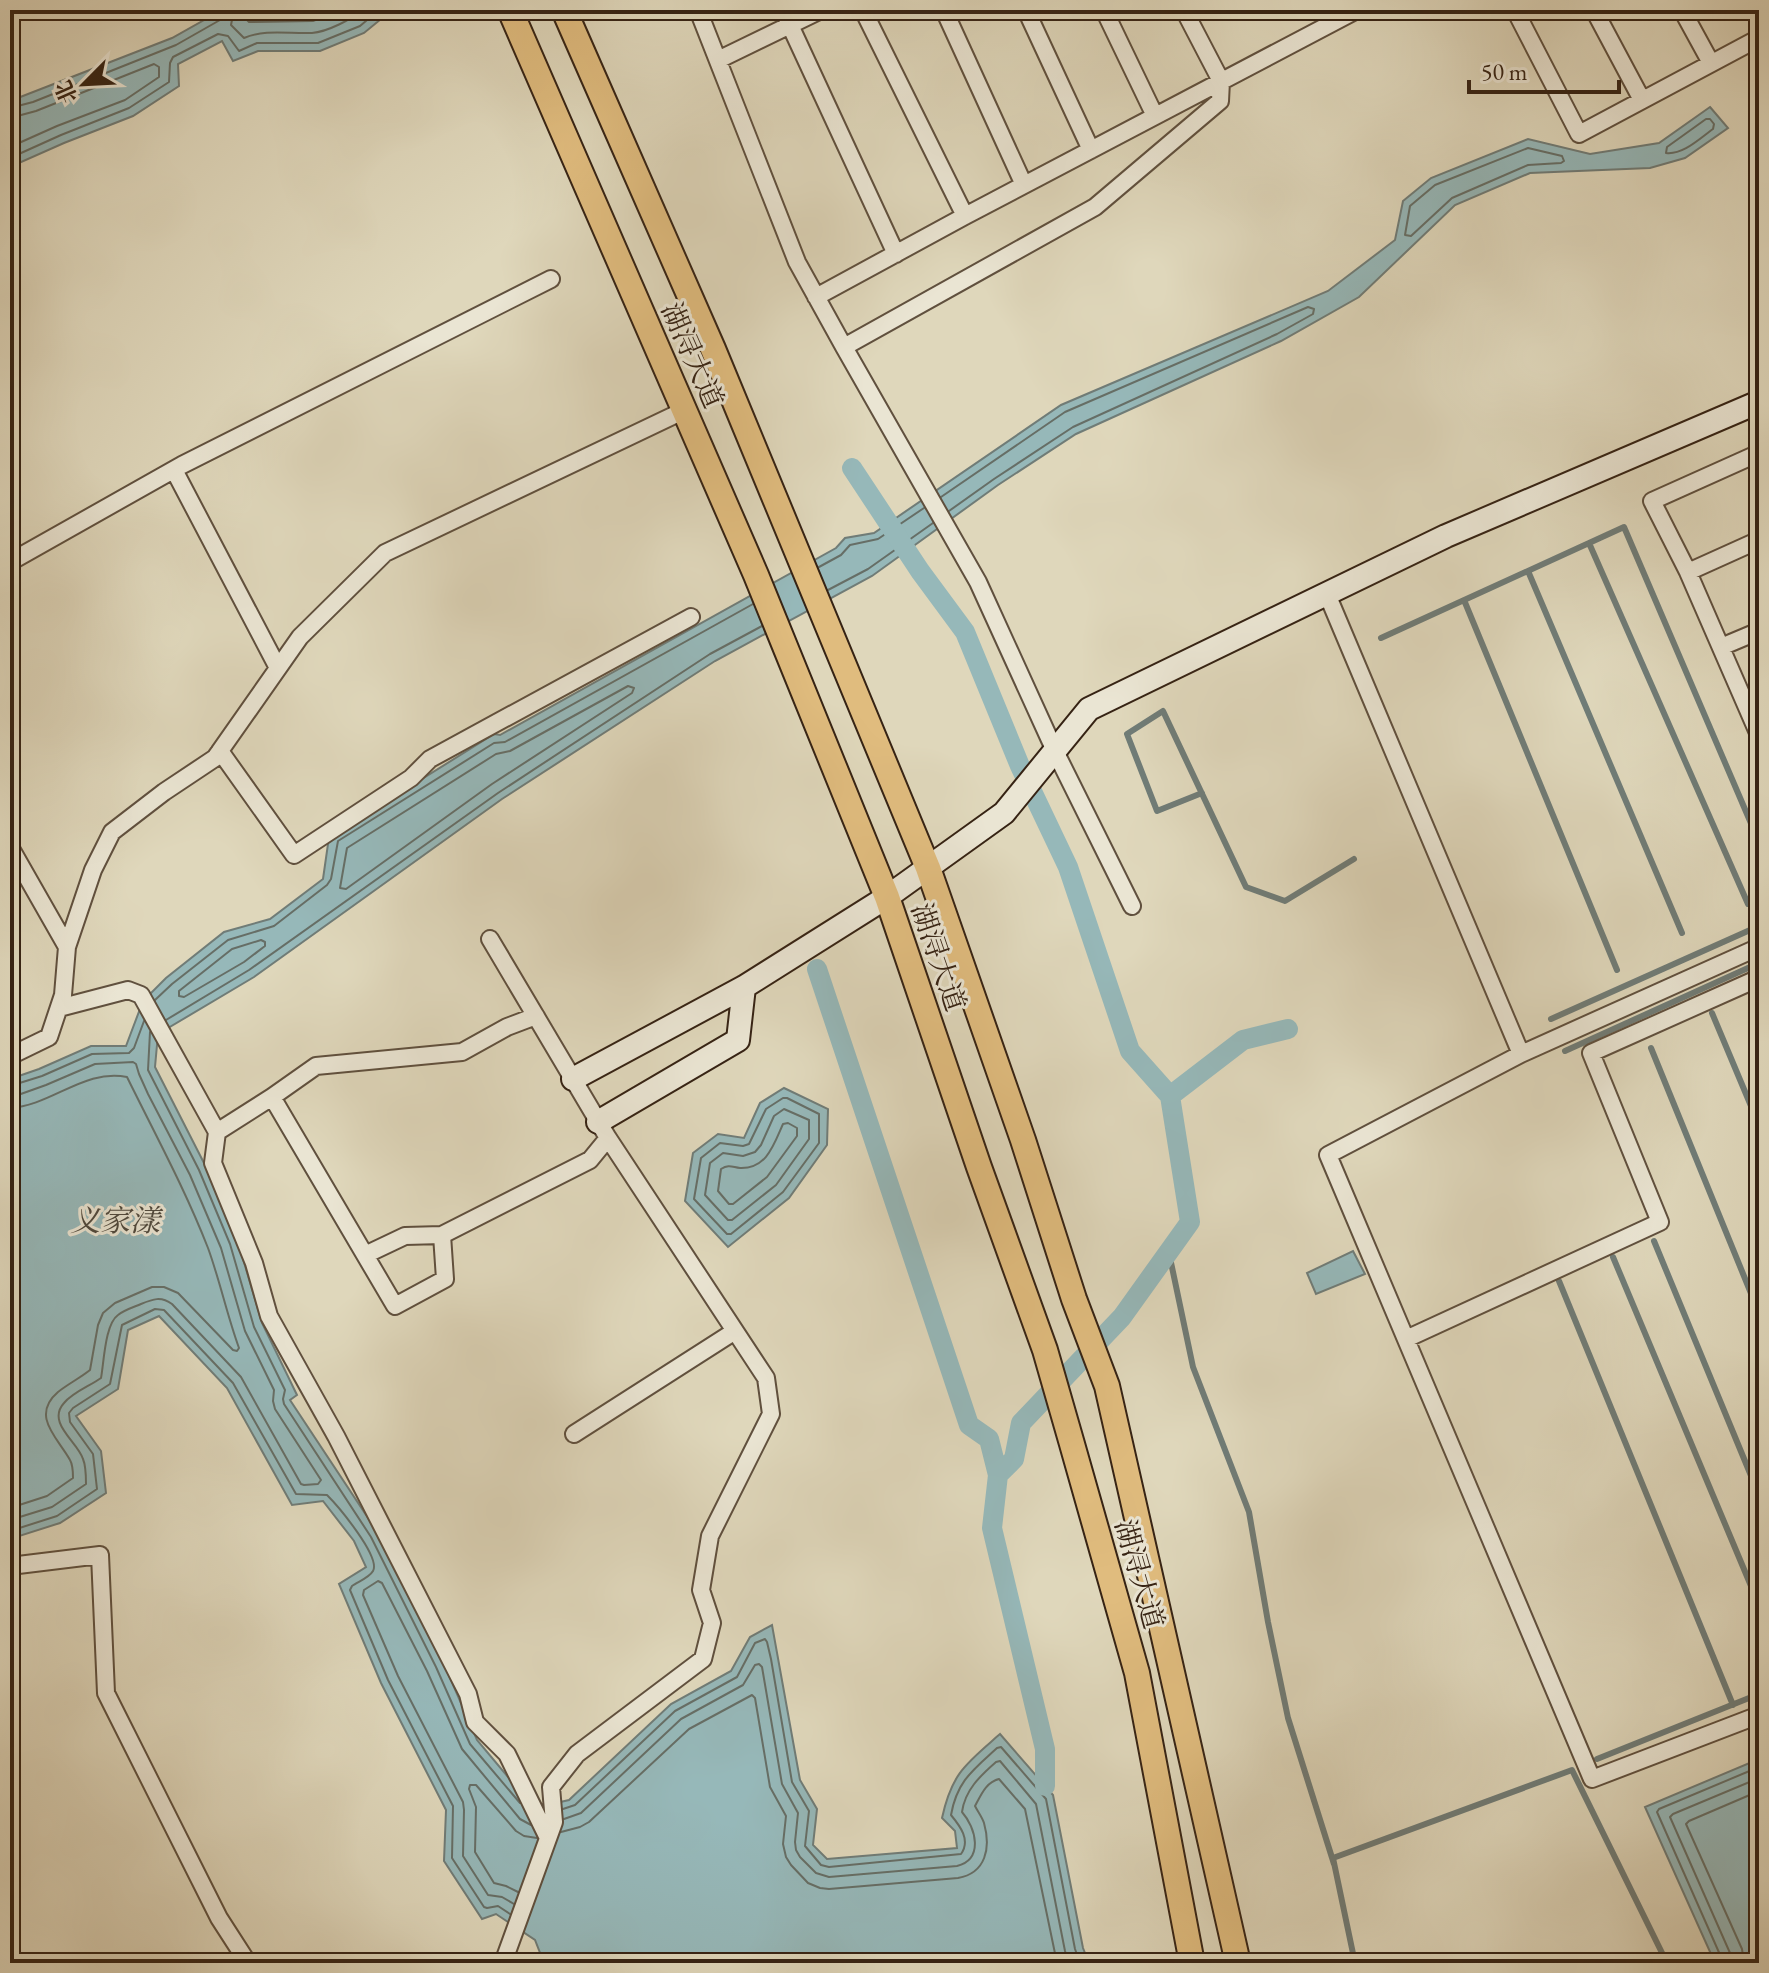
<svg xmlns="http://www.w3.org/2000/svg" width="1769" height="1973" font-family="'EB Garamond','Noto Serif SC',serif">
  <rect width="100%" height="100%" fill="#dfd7bb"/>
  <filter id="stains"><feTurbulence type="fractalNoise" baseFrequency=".0025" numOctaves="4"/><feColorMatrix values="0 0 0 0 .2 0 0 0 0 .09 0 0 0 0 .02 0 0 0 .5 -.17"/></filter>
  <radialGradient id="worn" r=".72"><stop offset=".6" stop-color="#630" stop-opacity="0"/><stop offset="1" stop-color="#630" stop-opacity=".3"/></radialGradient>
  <path fill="#96b8b9" stroke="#707c77" stroke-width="2" d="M222,10H392L364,33L320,51H258L233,61L222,41L178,64L179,86L133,116L64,143L10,167V101L172,38Z
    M1710,107L1728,128L1685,158L1650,168L1530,173L1455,205L1359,297L1281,341L1076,434L998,485L872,576L715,661L502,799L254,977L158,1034L155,1067L206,1167L238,1242L262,1323L297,1395L290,1400L378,1533L444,1664L477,1740L534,1808L569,1800L671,1704L731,1671L750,1637L772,1625L800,1780L817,1809L813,1845L827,1859L957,1848L955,1831L942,1818C952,1772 967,1763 1000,1734L1053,1795L1083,1948L1089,1963H544L535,1940L496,1914L482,1919L444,1861L446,1810L381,1683L339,1584L366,1567L354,1541L323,1501L292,1505L227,1388L159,1316L128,1330L118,1389L76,1416L101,1451L106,1493L60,1523L10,1539V1079L39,1069L91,1046H126L143,1001L166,978L224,932L270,919L323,879L329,837L494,734L500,735L836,548L845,538L874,533L1061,405L1328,291L1395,240L1403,201L1431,178L1528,139L1590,154L1659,143Z
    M784,1088L828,1109L827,1145L789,1198L728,1247L685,1201L693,1153L718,1134L744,1138L760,1103Z
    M1353,1251L1365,1274L1316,1294L1307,1273Z
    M1759,1759V1963H1715L1645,1807Z"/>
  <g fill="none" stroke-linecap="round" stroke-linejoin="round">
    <path stroke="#666e66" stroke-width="2" d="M234,10L231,25L244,38C265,29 289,34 312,33C327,32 352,19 363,10
      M246,10V19L249,22L313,21L340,10
      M10,108L33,102L176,45L220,20L223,15L224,10
      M10,118L36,111L154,64L159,67V77L125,100L57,126L10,147
      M1706,119H1710L1714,124L1713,129C1699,139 1683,155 1666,153L1667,147Z
      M1528,148L1562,156L1564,161L1561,163L1528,165L1452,198L1411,236L1405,235L1410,206L1435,185Z
      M10,158L61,135L129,108L169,82L170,63L173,57L218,34L228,36L239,51L257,43H318L360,26L379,10
      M941,497L1065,412L1308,307L1314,309L1313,314L1277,334L1073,427L994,479L949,511
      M819,567L841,555L850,545L878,539L924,508
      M828,590L868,569L933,523
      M628,686L634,688L632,693L492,784L346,889L340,888L347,848L496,754L510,751Z
      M261,940L265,942V946L244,962L184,997L179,996V991L232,949Z
      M155,1000L172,984L228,940L274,926L327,885L331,879L338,841L494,743L505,742L753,604
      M166,1020L249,970L498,793L710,654L762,626
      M150,1032L148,1070L199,1170L230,1244L254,1327L285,1390L283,1399L284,1404L371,1537L436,1667L470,1744L520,1803
      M10,1086L42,1076L92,1054L129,1053L134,1048L144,1021
      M10,1096L18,1095L46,1085L95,1064L133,1062L136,1064L139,1074L148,1094L190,1175L221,1248L245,1331L274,1390L273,1401L275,1409L321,1480L318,1484L304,1485L301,1484L241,1377L172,1304C161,1296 153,1299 141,1304C134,1307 124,1310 118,1315C105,1324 104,1362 101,1378C90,1386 73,1392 64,1403C46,1423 78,1442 83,1459C86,1466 86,1477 86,1484L52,1507L10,1520
      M783,1098H787L819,1114V1143L783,1192L731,1234H727L694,1199L701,1158L720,1143L743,1146L749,1144L766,1109Z
      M10,1108C51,1106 85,1068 127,1077C155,1134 185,1189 208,1248C220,1281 227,1315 239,1348L237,1351L233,1350L178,1293L164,1287H152L115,1303L103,1313L98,1325L90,1370C80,1378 68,1384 58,1392C30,1416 58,1438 70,1460C73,1465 73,1472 73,1478L47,1496L10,1508
      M784,1109L809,1120V1139L776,1185L732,1220H728L705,1195L710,1163L723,1153L743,1156L755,1152L761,1145L774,1116Z
      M788,1123L797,1128V1136L767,1177L733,1204H729L718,1191L721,1169C729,1164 732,1167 740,1168C767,1169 774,1144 783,1124Z
      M10,1531L57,1516L97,1489L93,1454L70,1422L69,1413L73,1408L110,1384L122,1325L155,1309L164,1310L233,1383L296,1494L327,1495C338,1506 381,1557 373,1571C369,1578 357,1582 352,1586L350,1590L388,1680L453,1806L452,1858L484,1907L487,1908L498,1906L510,1914
      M563,1809L575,1805L675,1711L737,1677L755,1643L765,1639L767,1642L771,1659L792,1782L809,1811L805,1846L821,1865L829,1867L961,1854C971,1840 960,1826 951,1815C957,1781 973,1770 997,1748L1001,1747L1046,1799L1075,1949L1080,1963
      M564,1819L581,1813L681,1719L743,1685L755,1665L759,1664L762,1667L782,1784L798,1813L795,1842L796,1850L800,1857L816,1873L829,1877L957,1866C984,1859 976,1828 962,1812C965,1790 980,1776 996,1762L1000,1761L1036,1804L1065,1951L1069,1963
      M561,1832L580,1827L589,1822L689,1729L752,1695L755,1698L770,1787L786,1816L783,1844L786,1857L791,1865L808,1883L820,1888L829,1889L958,1878C986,1873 991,1848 984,1823C982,1817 978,1812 975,1806C981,1795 986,1782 999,1779L1025,1809L1057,1963
      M518,1892L506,1886L494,1883L475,1852L476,1807L469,1789L470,1785H476L516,1831L524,1836L537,1838
      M514,1904L502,1897L488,1895L463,1856L464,1810L463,1802L398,1676L363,1595L364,1590L378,1581L382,1583L427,1671L462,1749L520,1819L531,1825
      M1722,1963L1721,1957L1657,1812L1659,1809L1759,1767
      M1732,1963L1730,1953L1670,1817L1673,1814L1759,1778
      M1744,1963L1742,1949L1686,1824L1689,1821L1759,1791"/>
    <path stroke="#707c77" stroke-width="6" d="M1589,543L1748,904
      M1528,571L1682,933
      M1464,600L1617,970
      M1381,638L1624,527L1759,842
      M1202,793L1157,811L1127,734L1163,711L1246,887L1285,901L1354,859
      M1712,1013L1759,1125
      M1551,1019L1759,926
      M1651,1048L1759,1313
      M1565,1051L1759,963
      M1654,1241L1759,1495
      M1169,1253L1193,1367L1249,1512L1268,1622L1288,1718L1334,1864
      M1613,1257L1759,1605
      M1559,1281L1733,1705
      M1597,1759L1759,1694
      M1355,1963L1333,1858L1572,1770L1667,1963"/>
    <path stroke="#96b8b9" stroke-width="20" d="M852,468L920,571L965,632L1020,766L1068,867L1130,1051L1170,1096
      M817,969L969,1425L989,1439L998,1475
      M1045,1786V1749L992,1528L998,1475L1014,1459L1021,1423L1122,1317L1190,1222L1170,1096L1243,1040L1288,1029"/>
    <g stroke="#60503e" stroke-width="20">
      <path id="street" d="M698,10L797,262L844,347L978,582L1055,751L1132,906
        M783,10L896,254
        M863,10L965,216
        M944,10L1024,185
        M1026,10L1091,150
        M1104,10L1155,116
        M1515,10L1579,134L1759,38
        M1594,10L1642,100
        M1682,10L1711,63
        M718,60L821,10
        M816,297L965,216L1357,10
        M844,347L1095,207L1220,101L1221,81L1184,10
        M1759,453L1652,501L1688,572L1759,735
        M174,470L278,668
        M10,562L182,465L551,279
        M1688,572L1759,540
        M1327,594L1521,1054
        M1721,647L1759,631
        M220,751L294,855L411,778L430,759L691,617
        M10,847L67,947
        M490,939L608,1138L766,1378L771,1414L710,1536L701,1590L712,1623L703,1659L577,1754L551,1787L554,1822L503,1963
        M1759,947L1521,1054L1328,1155L1592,1779L1759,1715
        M59,1008L128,990L141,995L217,1132L272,1097
        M536,1016L507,1027L462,1052L316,1066L272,1097L395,1306L445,1279L442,1235L590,1160L608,1138
        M10,1056L49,1037L63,995L67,947L93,870L112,832L164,792L215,758L300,637L385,553L685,410
        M217,1132L213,1163L254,1263L269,1316L336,1436L468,1694L475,1722L507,1754L548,1838
        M365,1255L405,1236L442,1235
        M1406,1339L1660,1222L1591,1053L1759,978
        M574,1434L735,1331
        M10,1566L100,1555L106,1693L219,1918L248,1963"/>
    </g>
    <g stroke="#362314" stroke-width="26">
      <path id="secondary" d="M573,1079L744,987L887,897L1004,813L1089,709L1446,536L1759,402
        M598,1122L738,1040L744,987"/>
    </g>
    <g stroke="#362314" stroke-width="28">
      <path id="primary" d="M510,10L756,575L887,897L979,1167L1045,1350L1072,1444L1137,1673L1192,1963
        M564,10L713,349L928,868L1023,1140L1074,1299L1107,1386L1238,1963"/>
    </g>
    <use href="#street" stroke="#eae5d3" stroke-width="16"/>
    <use href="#secondary" stroke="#eae5d3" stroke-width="22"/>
    <use href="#primary" stroke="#e0bc7e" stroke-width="24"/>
  </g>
  <g text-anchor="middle" stroke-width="6" stroke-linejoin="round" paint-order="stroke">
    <g font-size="28" fill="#362314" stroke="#eae5d3">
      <text transform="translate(693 355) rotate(66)" y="10">湖浔大道</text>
      <text transform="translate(939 957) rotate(71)" y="10">湖浔大道</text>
      <text transform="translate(1140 1574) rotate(74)" y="10">湖浔大道</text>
    </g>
    <g font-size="30" font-style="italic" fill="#4e483d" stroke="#eae5d3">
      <text x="115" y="1231">义家漾</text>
    </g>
  </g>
  <rect width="1769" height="1973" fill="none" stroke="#dfd7bb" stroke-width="40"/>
  <rect x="12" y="12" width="1745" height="1949" fill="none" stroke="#362314" stroke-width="4"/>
  <rect x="20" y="20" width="1729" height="1933" fill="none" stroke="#362314" stroke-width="2"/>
  <g transform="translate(84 84) rotate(246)" stroke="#eae5d3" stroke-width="6" paint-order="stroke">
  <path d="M0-6L14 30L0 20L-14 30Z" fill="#362314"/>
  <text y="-12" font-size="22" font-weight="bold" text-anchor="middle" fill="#362314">北</text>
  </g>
  <path d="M1469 80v12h150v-12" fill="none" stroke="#362314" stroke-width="4"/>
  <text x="1481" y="80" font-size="24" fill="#362314" stroke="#eae5d3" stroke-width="6" paint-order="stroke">50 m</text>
  <rect width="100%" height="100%" filter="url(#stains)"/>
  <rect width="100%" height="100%" fill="url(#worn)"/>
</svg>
